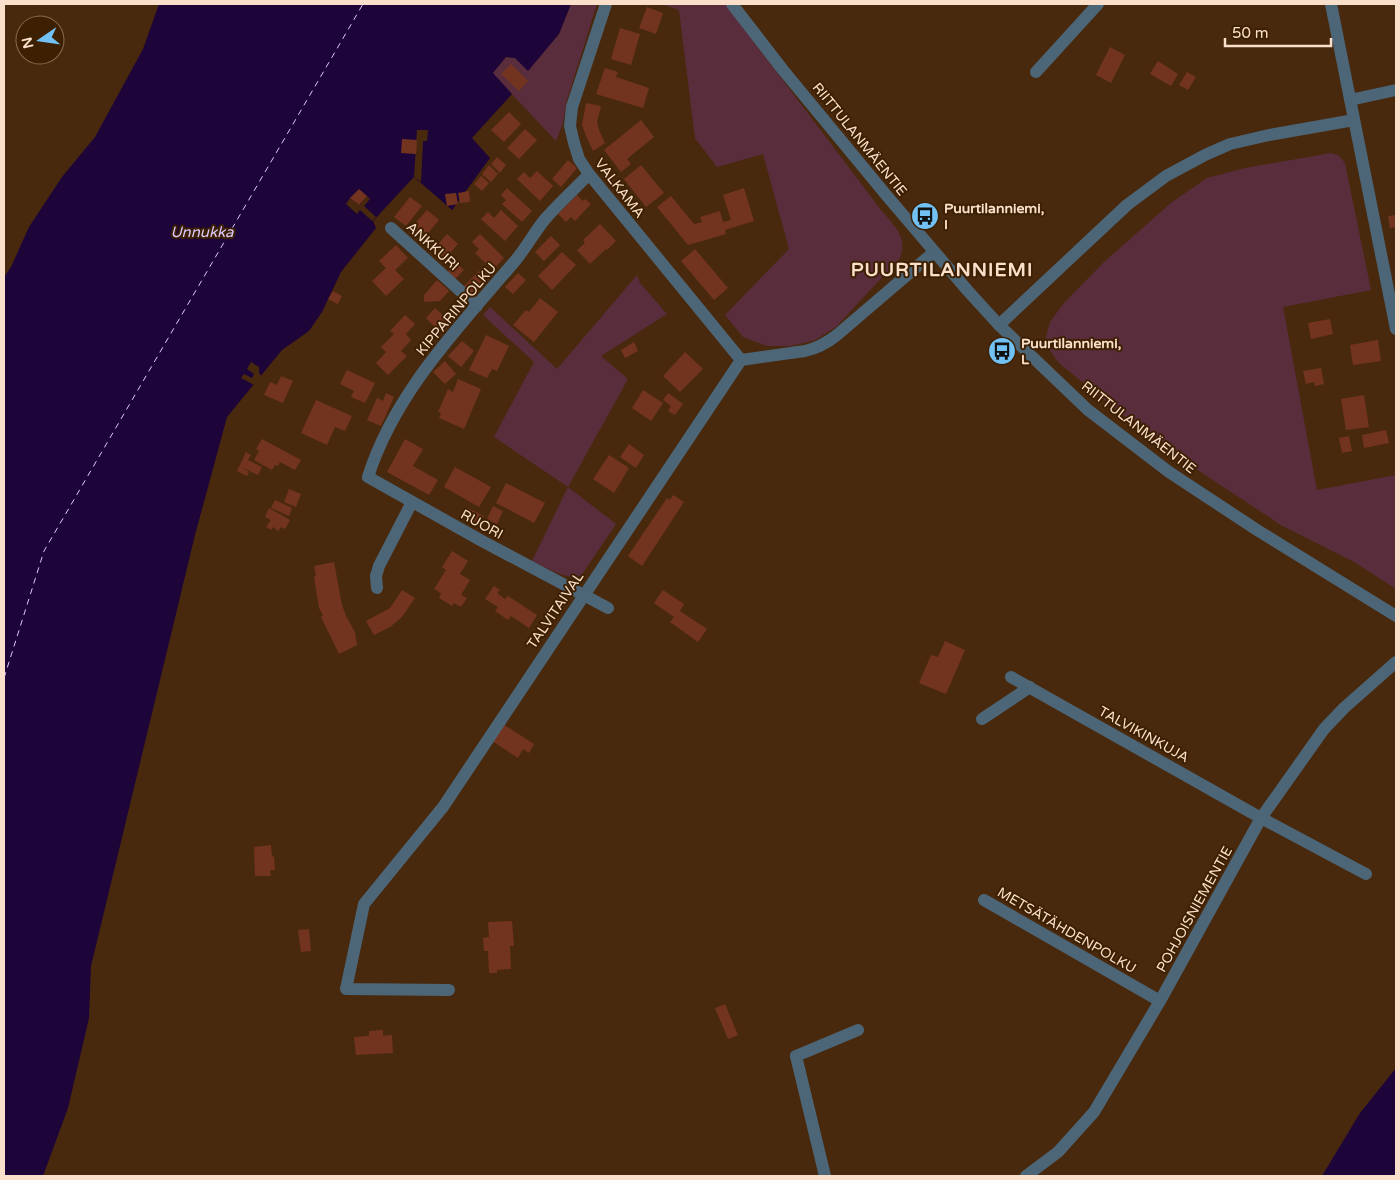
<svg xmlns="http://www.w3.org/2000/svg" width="1400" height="1180" font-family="'Varela Round',sans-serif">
  <rect width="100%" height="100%" fill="#48290d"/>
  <path fill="#5a2d3d" d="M571,4H597L567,100L563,123L556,141L492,73L506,57L515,58L528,70L559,34Z
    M661,4H725L881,210C894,226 908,236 900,258L836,327L815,340L791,346H767L743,337L725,315L789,249L763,154L717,167L695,138L679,10Z
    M1331,153L1339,156L1345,163L1371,290L1283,307L1317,490L1396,475V589L1356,563L1281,525L1157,443L1059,363L1049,349L1046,336L1050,322L1064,303L1103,263L1172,202L1207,178L1245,168Z
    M637,275L640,283L667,314L601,356L628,379L568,487L616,524L581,576C567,581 546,567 532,561L568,487L494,437L534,362L483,315L490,307L557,369Z"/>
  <path fill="#1d0439" d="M159,4H571L559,34L528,71L515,58L506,57L493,73L512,94L472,138L490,158L452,210L414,177L373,221L376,228L341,272L322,312L309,331L282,350L227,417L195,535L91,966L89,1018L68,1108L43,1176H4V277L11,267L29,227L62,177L95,137L143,49Z
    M1396,1068V1176H1322L1360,1113Z"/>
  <path fill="#48290d" d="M417,130H428L427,141H423L421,182L414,177Z
    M367,196L370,199L364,206L376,217L372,221L360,210L357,214L346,204L350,198L359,205Z
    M251,362L259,367V372L261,376L254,385L241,378L244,374L252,378L254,374L247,369Z"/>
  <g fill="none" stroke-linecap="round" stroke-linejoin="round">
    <path stroke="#dac9fe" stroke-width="1" stroke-dasharray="6 5" stroke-linecap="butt" d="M4,678L44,551L363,4"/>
  </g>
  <path fill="#73341f" d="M647,7L663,13L656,34L639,28Z
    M620,28L640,34L631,65L611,59Z
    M1110,47L1125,55L1111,83L1096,75Z
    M1158,61L1178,74L1171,86L1150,74Z
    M511,64L528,81L519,91L501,74Z
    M605,68L618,72L616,77L649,88L643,108L596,94Z
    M1187,72L1196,77L1188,90L1179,85Z
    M586,103L601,106L597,122L599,130L605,143L593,151L586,136L582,125Z
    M509,112L521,124L504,142L491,130Z
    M641,120L654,137L627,159L631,164L621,172L604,150Z
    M525,129L537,140L519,159L507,148Z
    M402,139L417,140L416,154L401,153Z
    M497,157L506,165L500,173L491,164Z
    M568,160L577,168L561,187L552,179Z
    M489,165L498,174L491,182L482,174Z
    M641,165L664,193L646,207L624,179Z
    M537,171L553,186L540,201L517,179L524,172L530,178Z
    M481,176L489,183L482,191L474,184Z
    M507,188L532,211L522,222L502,204L506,200L501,195Z
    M744,188L754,221L725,230L726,234L688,245L657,207L671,196L694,224L702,222L700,217L720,211L723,222L731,220L723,195Z
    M359,189L367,196L359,205L350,198Z
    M469,191L470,202L460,203L458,193Z
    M456,193L458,204L447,206L445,194Z
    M577,195L583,201L585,199L591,204L575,221L571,217L566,222L558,214Z
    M410,197L422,206L406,226L394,217Z
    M427,210L439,220L423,239L411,228Z
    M501,210L518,226L505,241L481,219L488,212L494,218Z
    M1396,215V227L1390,228L1388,216Z
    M600,224L616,241L607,250L606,249L590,264L577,250L585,243L583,240Z
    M447,234L458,244L443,261L432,251Z
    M480,234L504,258L493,270L475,253L479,249L472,242Z
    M551,236L560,245L544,261L535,252Z
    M396,245L408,258L395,270L404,279L386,296L372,281L386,268L379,261Z
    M695,249L728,288L714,300L681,261Z
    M562,252L576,265L552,290L538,276Z
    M457,263L464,270L453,281L446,273Z
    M482,268L491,276L472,295L463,287Z
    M518,273L526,280L513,294L505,287Z
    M437,280L449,291L440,301L424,302V295Z
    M333,291L342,296L338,304L328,299Z
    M540,298L558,312L534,342L513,325L526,310L529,312Z
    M435,308L450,322L440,332L426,318Z
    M405,315L415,324L406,334L411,340L401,351L407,356L388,375L376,363L386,352L381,347L394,334L390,331Z
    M1330,319L1333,334L1311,339L1308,323Z
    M486,335L509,346L497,371L492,369L487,378L469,370Z
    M1378,340L1381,361L1353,365L1350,345Z
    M462,341L474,351L461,367L448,356Z
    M634,342L638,351L625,358L621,350Z
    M685,352L703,369L680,392L663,376Z
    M445,361L456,374L445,384L433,372Z
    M1321,368L1324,384L1315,386L1314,382L1306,384L1303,371Z
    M347,370L375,383L365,403L351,397L354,391L340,384Z
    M281,376L293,381L283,403L264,395L270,382L277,385Z
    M458,379L481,389L464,429L439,418L441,413L438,412L448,389L453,392Z
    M643,390L663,403L651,421L632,408Z
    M386,393L394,397L381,426L367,420L377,398L383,401Z
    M668,393L683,404L675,415L668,411L671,406L663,400Z
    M1364,395L1369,427L1346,430L1341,399Z
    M316,400L352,416L345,431L335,427L327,445L301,433Z
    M1386,430L1389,443L1364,448L1362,435Z
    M1349,436L1352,451L1342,453L1339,438Z
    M262,439L301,460L295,470L280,462L278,466L275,465L272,470L254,460L259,451L256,449Z
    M405,439L423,449L413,466L438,480L429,495L387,472Z
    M629,444L644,455L636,468L620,457Z
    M246,452L251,455L248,460L262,467L258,475L241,467L249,472L247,476L237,471Z
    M609,455L629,468L614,493L593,479Z
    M455,467L491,487L479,507L444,487Z
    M506,483L545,503L534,523L496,503Z
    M289,489L301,494L296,507L284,502Z
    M673,495L684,502L642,566L628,556L667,498L670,500Z
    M275,500L292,508L289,516L271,508Z
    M493,506L503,511L497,524L487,519Z
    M269,508L290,520L285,529L281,527L278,531L273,527L271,530L266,527L271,520L265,517Z
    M468,508L484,516L479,526L463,518Z
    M452,551L468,561L460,574L470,580L461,595L467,598L461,607L454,603L452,606L439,598L441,593L434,589L446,570L442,567Z
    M334,562L342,605L346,616L355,632L357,645L339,654L321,617L323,615L319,608L314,577L316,576L314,566Z
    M494,586L500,590L497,593L505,599L508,596L537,615L529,628L511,616L508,620L495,611L498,607L485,599Z
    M402,590L415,598L402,617L390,627L374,635L366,621L390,608Z
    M663,590L684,604L680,611L707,629L698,642L670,622L674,617L654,603Z
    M945,641L965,650L946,694L919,683L931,655L938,657Z
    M500,722L534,744L529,753L523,749L518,758L489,739Z
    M271,845L272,857L274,856L275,870H270L271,876H255L254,847Z
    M512,921L514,946H510L511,969L497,970V973H489L488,951H484L483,938L489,937L488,922Z
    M309,929L311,951L301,952L298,930Z
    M725,1004L738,1035L728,1039L715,1008Z
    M383,1030V1036L392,1035L393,1053L356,1055L354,1037L369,1036V1031Z"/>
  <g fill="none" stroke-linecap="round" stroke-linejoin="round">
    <path stroke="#4c6678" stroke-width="12" d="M606,4L572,107L570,126L574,143L579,159L589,174L741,360
      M1331,4L1396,329
      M1036,72L1098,4
      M1350,100L1396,90
      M589,174C575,189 559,203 546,218C535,231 526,248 515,261C459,327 395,392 368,477L482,541L608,608
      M391,228L477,306
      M999,325L1127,205L1166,176L1205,155L1230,144L1269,135L1354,120
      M377,588L376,576L379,566L412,502
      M1011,677L1261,818L1366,874
      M982,719L1030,687
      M984,900L1160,1001
      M449,990L346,989L364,904L443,807L741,360L805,351C818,348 827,343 837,335L934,252
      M825,1176L796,1056L858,1030
      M1026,1176L1058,1152L1094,1112L1160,1001L1261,818L1324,729L1344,708L1396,662"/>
    <path stroke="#4c6678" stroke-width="12" d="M732,4L783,70L887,196L968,291L999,325L1088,410L1169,472L1257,530L1396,616"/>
  </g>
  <defs>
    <g id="bus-disc" transform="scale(1.4375)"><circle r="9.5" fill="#72c1f5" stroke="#3d1f02"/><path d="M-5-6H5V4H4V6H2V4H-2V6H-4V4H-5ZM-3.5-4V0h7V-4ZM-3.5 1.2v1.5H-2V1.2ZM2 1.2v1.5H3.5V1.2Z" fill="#111"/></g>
  </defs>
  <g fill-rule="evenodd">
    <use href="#bus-disc" x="925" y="216"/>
    <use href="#bus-disc" x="1002" y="351"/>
  </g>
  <g text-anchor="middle" stroke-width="4" stroke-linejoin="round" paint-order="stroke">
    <g font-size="14" fill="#fadfca" stroke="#3d1f02">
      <text transform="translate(860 139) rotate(51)" y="5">RIITTULANMÄENTIE</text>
      <text transform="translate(620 188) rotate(52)" y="5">VALKAMA</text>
      <text transform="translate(433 246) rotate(42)" y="5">ANKKURI</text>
      <text transform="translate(456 309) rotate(-50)" y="5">KIPPARINPOLKU</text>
      <text transform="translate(1139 427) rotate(38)" y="5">RIITTULANMÄENTIE</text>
      <text transform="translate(482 524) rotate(29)" y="5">RUORI</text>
      <text transform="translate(555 610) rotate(-56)" y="5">TALVITAIVAL</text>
      <text transform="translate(1144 734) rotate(29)" y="5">TALVIKINKUJA</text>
      <text transform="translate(1194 909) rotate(-61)" y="5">POHJOISNIEMENTIE</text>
      <text transform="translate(1067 930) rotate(30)" y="5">METSÄTÄHDENPOLKU</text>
    </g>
    <g font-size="14" font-weight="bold" fill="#fadfca" stroke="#3d1f02" text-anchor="start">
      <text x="944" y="213">Puurtilanniemi,<tspan x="944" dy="16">I</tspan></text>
      <text x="1021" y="348">Puurtilanniemi,<tspan x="1021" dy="16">L</tspan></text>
    </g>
    <g font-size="15" font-style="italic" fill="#dac9fe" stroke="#3d1f02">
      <text x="202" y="237">Unnukka</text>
    </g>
    <g font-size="19" font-weight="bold" letter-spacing="1" fill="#fadfca" stroke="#3d1f02">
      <text x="942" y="276">PUURTILANNIEMI</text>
    </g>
  </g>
  <rect width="1400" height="1180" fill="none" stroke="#fadfca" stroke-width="10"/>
  <g transform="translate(40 40) rotate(257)"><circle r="24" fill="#3d1f02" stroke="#896c52"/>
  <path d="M0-4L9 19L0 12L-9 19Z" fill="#72c1f5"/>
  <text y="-8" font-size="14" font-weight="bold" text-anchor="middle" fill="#fadfca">N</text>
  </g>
  <path d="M1225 38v8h106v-8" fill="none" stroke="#fadfca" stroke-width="2.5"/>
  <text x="1232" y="38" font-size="15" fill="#fadfca" stroke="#3d1f02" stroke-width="4" paint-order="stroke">50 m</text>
</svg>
